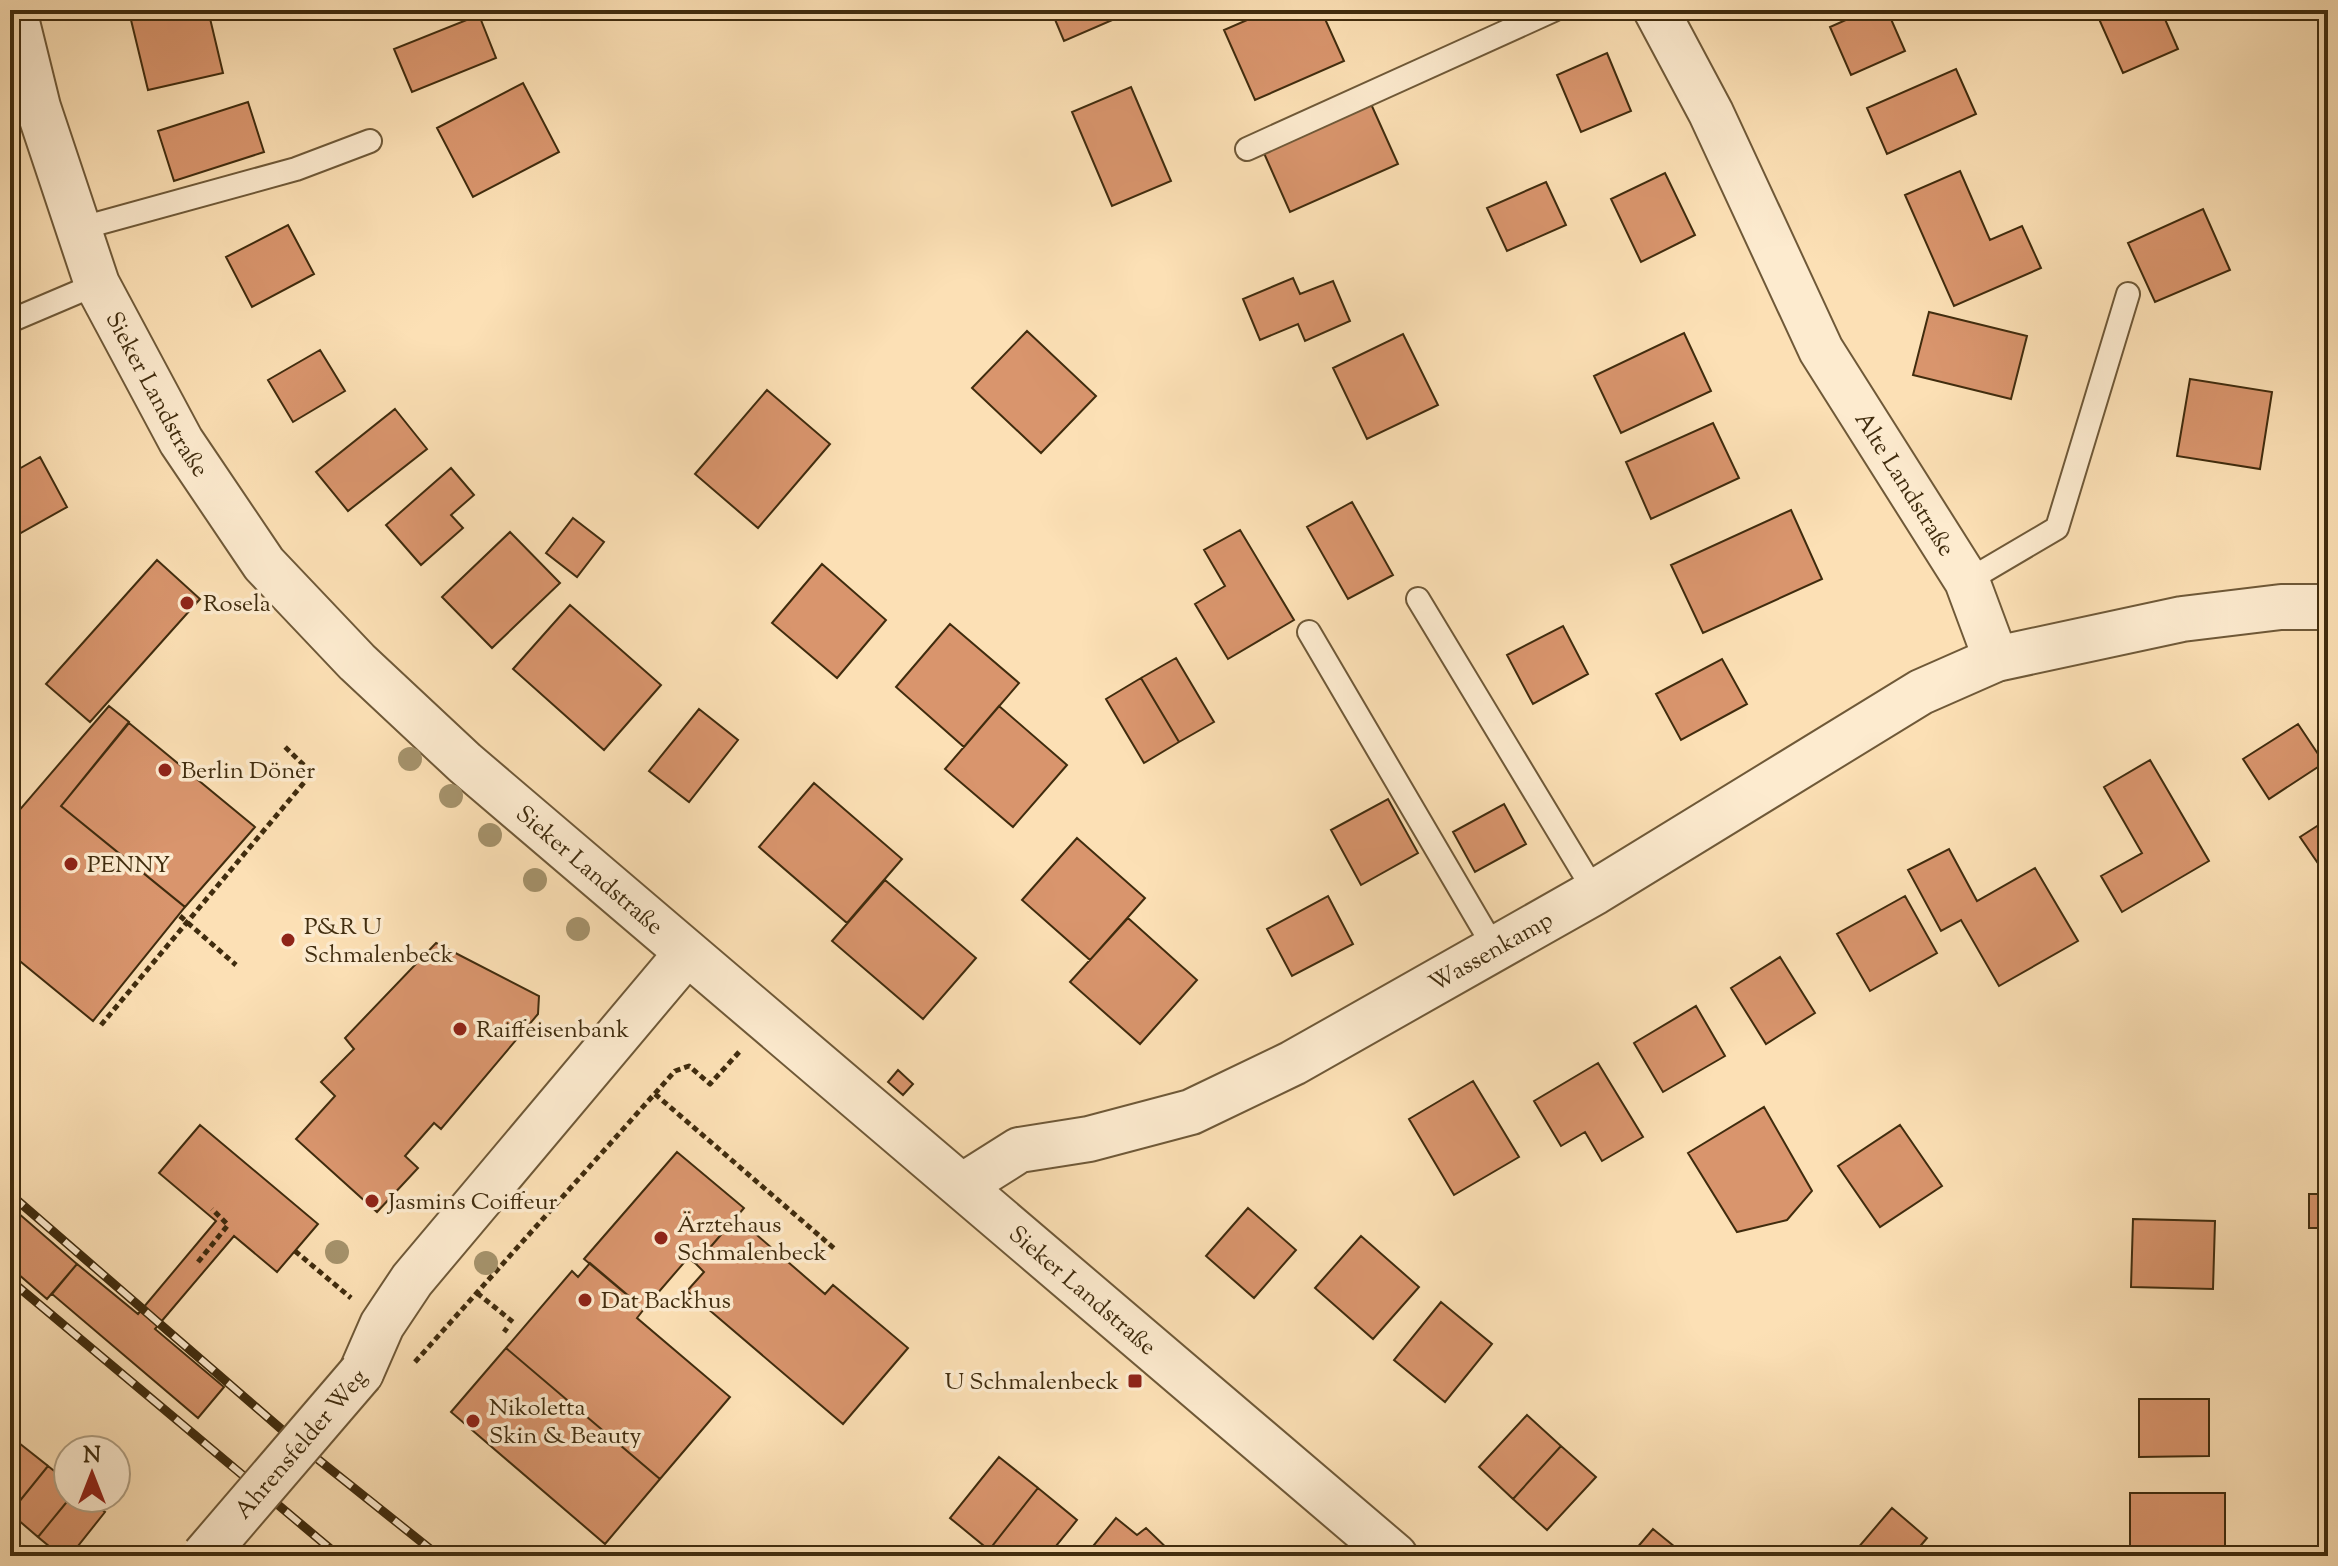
<svg xmlns="http://www.w3.org/2000/svg" width="2338" height="1566" font-family="'Sorts Mill Goudy',serif">
  <rect width="100%" height="100%" fill="#fce0b5"/>
  <filter id="stains"><feTurbulence type="fractalNoise" baseFrequency=".0025" numOctaves="4"/><feColorMatrix values="0 0 0 0 .2 0 0 0 0 .09 0 0 0 0 .02 0 0 0 .5 -.17"/></filter>
  <radialGradient id="worn" r=".72"><stop offset=".6" stop-color="#630" stop-opacity="0"/><stop offset="1" stop-color="#630" stop-opacity=".3"/></radialGradient>
  <path fill="#d9956d" stroke="#402c0e" stroke-width="2" d="M171,10H208L223,73L148,90L131,20Z
    M1051,10H1113L1117,18L1064,41Z
    M1270,10H1321L1344,61L1255,100L1224,30Z
    M1868,10H1887L1905,51L1851,75L1830,27Z
    M2095,10H2161L2178,49L2123,73Z
    M479,15L496,58L412,92L394,49Z
    M1607,53L1631,111L1581,132L1557,75Z
    M1956,69L1976,114L1887,154L1867,108Z
    M523,83L559,152L473,197L437,128Z
    M1131,87L1171,181L1112,206L1072,112Z
    M248,102L264,152L174,181L158,131Z
    M1371,104L1398,164L1290,212L1263,151Z
    M1960,171L1990,240L2022,226L2041,268L1954,306L1905,195Z
    M1665,173L1695,235L1641,262L1611,199Z
    M1546,182L1566,225L1507,251L1487,208Z
    M2203,209L2230,270L2155,302L2128,243Z
    M288,225L314,274L252,307L226,257Z
    M1293,278L1300,294L1333,281L1350,321L1305,341L1298,324L1260,340L1243,299Z
    M1929,312L2027,336L2011,399L1913,375Z
    M1027,331L1096,396L1041,453L972,388Z
    M1684,333L1711,391L1621,433L1594,376Z
    M1403,334L1438,405L1367,439L1333,368Z
    M320,350L345,391L293,422L268,380Z
    M2190,379L2272,392L2260,469L2177,456Z
    M767,390L830,444L758,528L695,474Z
    M395,409L427,449L348,511L316,472Z
    M1713,423L1739,478L1651,519L1626,462Z
    M40,457L67,507L10,539V474Z
    M451,468L474,495L451,515L463,528L421,565L386,525Z
    M1352,502L1393,575L1348,599L1307,527Z
    M1791,510L1822,579L1703,633L1671,565Z
    M573,518L604,542L577,577L546,553Z
    M1240,530L1294,620L1228,659L1195,604L1225,586L1204,550Z
    M510,532L560,583L492,648L442,597Z
    M157,560L200,599L90,722L46,684Z
    M822,564L886,620L837,678L772,623Z
    M570,605L661,685L604,750L513,669Z
    M950,624L1019,683L964,747L896,687Z
    M1563,626L1588,674L1533,704L1507,655Z
    M1176,658L1214,722L1179,742L1141,678Z
    M1722,659L1747,704L1681,740L1656,694Z
    M1141,678L1179,742L1144,763L1106,699Z
    M109,706L129,722L61,806L185,907L93,1021L10,953V821Z
    M999,706L1067,765L1013,827L945,769Z
    M699,709L738,740L689,802L649,771Z
    M129,723L255,827L185,907L61,806Z
    M2298,724L2324,763L2269,799L2243,759Z
    M2150,760L2209,861L2122,912L2101,876L2142,853L2104,787Z
    M814,783L902,859L847,923L759,847Z
    M1388,799L1418,853L1361,885L1331,830Z
    M1504,804L1526,844L1475,872L1453,832Z
    M2328,819V878L2300,837Z
    M1077,838L1145,898L1090,960L1022,900Z
    M1949,849L1977,901L2035,868L2078,941L1999,986L1961,920L1941,931L1908,870Z
    M885,880L976,958L923,1019L832,941Z
    M1328,896L1353,944L1292,976L1267,929Z
    M1905,896L1937,953L1870,991L1837,934Z
    M1128,918L1197,980L1140,1044L1070,982Z
    M436,943L539,996L538,1014L441,1129L434,1123L405,1156L418,1168L377,1212L296,1139L335,1096L321,1082L354,1049L345,1038Z
    M1780,957L1815,1013L1766,1044L1731,988Z
    M1696,1006L1725,1056L1663,1092L1634,1043Z
    M1598,1063L1643,1137L1602,1161L1585,1132L1561,1146L1534,1101Z
    M898,1070L913,1084L903,1095L888,1082Z
    M1473,1081L1519,1157L1454,1195L1409,1119Z
    M1764,1107L1812,1191L1787,1220L1737,1232L1688,1153Z
    M200,1125L318,1224L277,1272L234,1236L155,1329L224,1387L198,1418L52,1294L77,1264L138,1314L216,1221L159,1173Z
    M1900,1125L1942,1186L1880,1227L1838,1166Z
    M677,1152L744,1208L696,1264L688,1258L644,1309L584,1259Z
    M2309,1194H2328V1272H2321V1228H2309Z
    M10,1206L77,1264L47,1299L10,1267Z
    M1248,1208L1296,1250L1254,1298L1206,1256Z
    M736,1217L825,1294L833,1285L908,1348L843,1424L687,1291L704,1272L696,1264Z
    M2133,1219L2215,1221L2213,1289L2131,1287Z
    M1361,1236L1419,1287L1373,1339L1315,1288Z
    M590,1263L644,1309L637,1318L730,1397L660,1479L506,1348L572,1271L578,1277Z
    M1441,1302L1492,1344L1445,1402L1394,1360Z
    M506,1348L660,1479L605,1544L451,1412Z
    M2139,1399H2209V1456L2139,1457Z
    M1527,1415L1561,1446L1513,1499L1479,1467Z
    M19,1443L48,1466L10,1513V1455Z
    M1561,1446L1596,1477L1547,1530L1513,1499Z
    M999,1457L1038,1488L989,1550L950,1518Z
    M48,1466L68,1482L70,1498L38,1537L10,1513Z
    M1038,1488L1077,1520L1048,1556H996L989,1550Z
    M2130,1493H2225V1552H2130Z
    M70,1498H87L105,1512L70,1556H61L38,1537Z
    M1892,1508L1927,1538L1917,1550L1924,1556H1851Z
    M1116,1518L1137,1535L1146,1528L1175,1556H1085Z
    M1653,1529L1686,1556H1630Z"/>
  <g fill="none" stroke-linecap="round" stroke-linejoin="round">
    <g stroke="#6f5938" stroke-width="26">
      <path id="service" d="M1247,149L1554,10
        M78,229L296,169L370,141
        M10,321L97,284
        M1967,581L2057,528L2128,294
        M1418,599L1595,892
        M1309,632L1495,949"/>
    </g>
    <g stroke="#6f5938" stroke-width="48">
      <g id="minor">
        <path id="s1" d="M1656,10L1711,113L1821,350L1967,581L1996,659"/>
        <path id="s2" d="M962,1186L1019,1150L1089,1139L1191,1112L1293,1063L1595,892L1921,692L1996,659L2182,619L2281,607H2328"/>
        <path d="M361,1373L382,1325L412,1280L687,953"/>
      </g>
    </g>
    <g stroke="#6f5938" stroke-width="48">
      <g id="tertiary">
        <path id="s3" d="M14,10L38,107L97,284L181,441L264,564L357,662L465,763L1395,1556"/>
      </g>
    </g>
    <path stroke="#402c0e" stroke-width="5" stroke-dasharray="6 4" stroke-linecap="butt" d="M180,916L236,965
      M101,1025L312,773L283,745
      M655,1094L836,1250
      M295,1251L351,1298
      M198,1262L228,1225L212,1209
      M477,1293L513,1322
      M504,1332L507,1328
      M415,1362L675,1071L689,1066L710,1084L741,1050"/>
    <use href="#service" stroke="#fdebcf" stroke-width="22"/>
    <use href="#minor" stroke="#fdebcf" stroke-width="44"/>
    <use href="#tertiary" stroke="#fdebcf" stroke-width="44"/>
    <g stroke="#402c0e" stroke-width="9">
      <path id="rail" d="M10,1194L295,1441L439,1556
        M10,1280L339,1556"/>
    </g>
    <use href="#rail" stroke="#fdebcf" stroke-width="6" stroke-dasharray="18" stroke-linecap="butt"/>
    <g stroke="#6f5938" stroke-width="48" stroke-linecap="butt">
      <g id="minor-bridge">
        <path id="s4" d="M204,1556L361,1373"/>
      </g>
    </g>
    <use href="#minor-bridge" stroke="#fdebcf" stroke-width="44"/>
  </g>
  <g fill="#a5926b">
    <circle cx="410" cy="759" r="12"/>
    <circle cx="451" cy="796" r="12"/>
    <circle cx="490" cy="835" r="12"/>
    <circle cx="535" cy="880" r="12"/>
    <circle cx="578" cy="929" r="12"/>
    <circle cx="337" cy="1252" r="12"/>
    <circle cx="486" cy="1263" r="12"/>
  </g>
  <g fill="#8f2418" stroke="#fdebcf" stroke-width="3">
    <circle cx="187" cy="603" r="8"/>
    <circle cx="165" cy="770" r="8"/>
    <circle cx="71" cy="864" r="8"/>
    <circle cx="288" cy="940" r="8"/>
    <circle cx="460" cy="1029" r="8"/>
    <circle cx="372" cy="1201" r="8"/>
    <circle cx="661" cy="1238" r="8"/>
    <circle cx="585" cy="1300" r="8"/>
    <rect x="1127" y="1373" width="16" height="16" rx="4"/>
    <circle cx="473" cy="1421" r="8"/>
  </g>
  <g text-anchor="middle" stroke-width="7" stroke-linejoin="round" paint-order="stroke">
    <g font-size="24" fill="#402c0e" stroke="#fdebcf">
      <text dy="8" stroke="none"><textPath href="#s3" startOffset="412">Sieker Landstraße</textPath></text>
      <text dy="8" stroke="none"><textPath href="#s1" startOffset="536">Alte Landstraße</textPath></text>
      <text dy="8" stroke="none"><textPath href="#s3" startOffset="1060">Sieker Landstraße</textPath></text>
      <text dy="8" stroke="none"><textPath href="#s2" startOffset="584">Wassenkamp</textPath></text>
      <text dy="8" stroke="none"><textPath href="#s3" startOffset="1708">Sieker Landstraße</textPath></text>
      <text dy="8" stroke="none"><textPath href="#s4" startOffset="148">Ahrensfelder Weg</textPath></text>
    </g>
    <g font-size="24" fill="#402c0e" stroke="#fdebcf" text-anchor="start">
      <text x="203" y="611">Rosela</text>
      <text x="181" y="778">Berlin Döner</text>
      <text x="87" y="872">PENNY</text>
      <text x="304" y="934">P&amp;R U<tspan x="304" dy="28">Schmalenbeck</tspan></text>
      <text x="476" y="1037">Raiffeisenbank</text>
      <text x="388" y="1209">Jasmins Coiffeur</text>
      <text x="677" y="1232">Ärztehaus<tspan x="677" dy="28">Schmalenbeck</tspan></text>
      <text x="601" y="1308">Dat Backhus</text>
      <text x="1119" y="1389" text-anchor="end">U Schmalenbeck</text>
      <text x="489" y="1415">Nikoletta<tspan x="489" dy="28">Skin &amp; Beauty</tspan></text>
    </g>
  </g>
  <rect width="2338" height="1566" fill="none" stroke="#fce0b5" stroke-width="40"/>
  <rect x="12" y="12" width="2314" height="1542" fill="none" stroke="#402c0e" stroke-width="4"/>
  <rect x="20" y="20" width="2298" height="1526" fill="none" stroke="#402c0e" stroke-width="2"/>
  <g transform="translate(92 1474)"><circle r="38" fill="#fdebcf" stroke="#b19f82" stroke-width="2"/>
  <path d="M0-6L14 30L0 20L-14 30Z" fill="#8f2418"/>
  <text y="-12" font-size="22" font-weight="bold" text-anchor="middle" fill="#402c0e">N</text>
  </g>
  <rect width="100%" height="100%" filter="url(#stains)"/>
  <rect width="100%" height="100%" fill="url(#worn)"/>
</svg>
